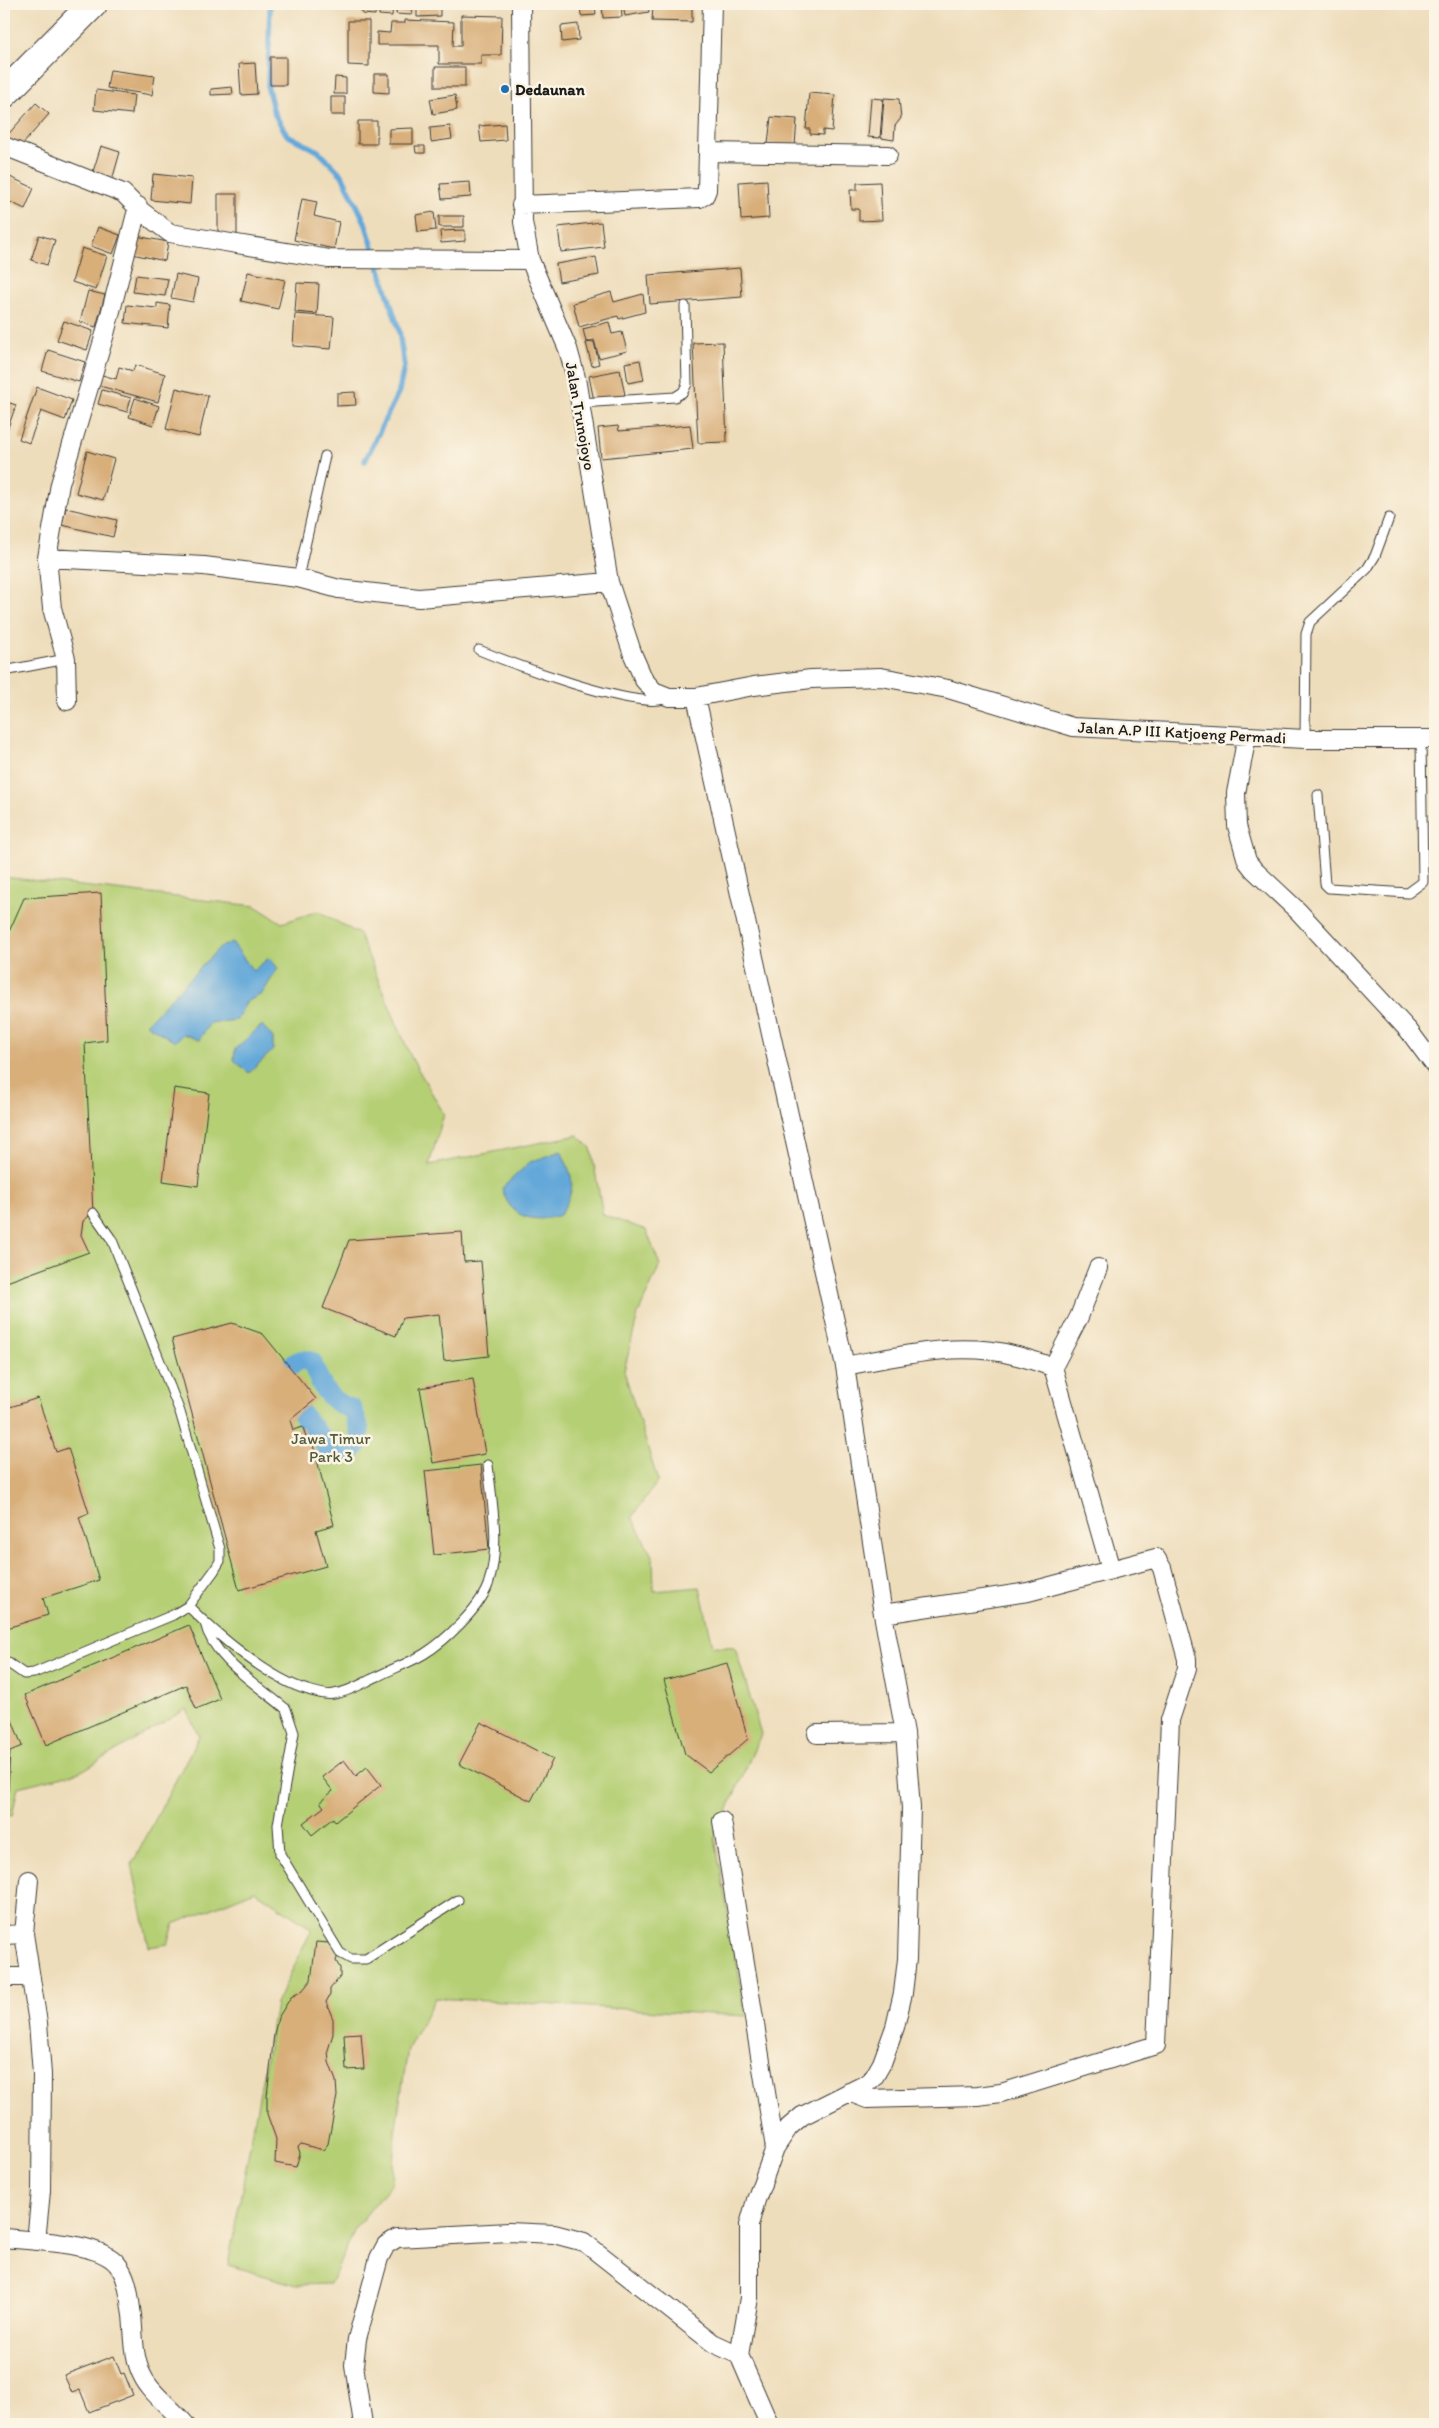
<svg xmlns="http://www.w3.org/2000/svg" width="1439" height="2428" font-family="Itim,sans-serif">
  <rect width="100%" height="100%" fill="#fcf5e5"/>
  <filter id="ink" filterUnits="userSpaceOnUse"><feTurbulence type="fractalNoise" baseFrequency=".02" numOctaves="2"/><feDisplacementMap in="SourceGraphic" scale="10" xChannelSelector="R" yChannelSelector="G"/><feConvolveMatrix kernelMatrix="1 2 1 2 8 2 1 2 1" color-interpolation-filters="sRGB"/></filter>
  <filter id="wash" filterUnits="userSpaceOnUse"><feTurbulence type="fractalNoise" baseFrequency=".0096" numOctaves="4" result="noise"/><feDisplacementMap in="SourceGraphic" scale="20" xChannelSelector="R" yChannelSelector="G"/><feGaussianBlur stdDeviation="1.12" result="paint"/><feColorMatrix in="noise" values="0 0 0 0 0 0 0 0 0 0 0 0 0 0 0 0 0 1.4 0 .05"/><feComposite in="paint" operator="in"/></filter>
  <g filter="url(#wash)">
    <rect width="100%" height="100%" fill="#edb"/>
    <path fill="#b5cf75" stroke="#687648" d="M4,877L255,906L282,923L318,911L359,934L411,1057L444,1114L429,1165L578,1135L591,1148L603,1215L646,1230L660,1265L638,1314L624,1371L658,1481L632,1517L653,1558L654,1591L700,1587L713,1646L735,1647L761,1734L715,1838L746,2016L435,1998L408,2049L395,2133L392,2183L356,2227L330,2284L296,2285L228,2265L276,2004L312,1929L255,1891L174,1924L168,1944L149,1947L132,1864L199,1736L186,1709L80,1772L18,1787L12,1816L4,1815Z"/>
    <path fill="#64a8d9" stroke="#40627a" d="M232,942L253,971L269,958L278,968L262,994L246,1002L237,1020L210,1023L199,1040L183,1034L175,1042L146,1024L219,948Z
      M262,1025L273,1038V1050L249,1073L234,1060L235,1049Z
      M561,1151C574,1179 577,1187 560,1215C534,1224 509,1218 502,1188L530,1162Z"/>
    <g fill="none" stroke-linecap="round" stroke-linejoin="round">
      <path stroke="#64a8d9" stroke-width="5.5" d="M270,4L268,89L274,113L287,135L318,151L342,175L365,222L399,330L404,366L399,391L365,461"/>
      <path stroke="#64a8d9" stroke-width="20" d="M290,1367C297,1360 303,1358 312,1362C320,1384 327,1402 352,1409C359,1423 368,1448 344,1453C340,1454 333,1452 328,1452L324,1442L300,1412"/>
    </g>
    <g id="blocks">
      <path fill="#d8ae79" d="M362,4H376L375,15L362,14Z
        M379,4H393L392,16L379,15Z
        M397,4H413L412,15L396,14Z
        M417,4H440V16L417,17Z
        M580,4H595L596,15L581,16Z
        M602,4H621L622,17L603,18Z
        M623,4H648L649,12L625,16Z
        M653,4H692V22L652,21Z
        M461,15L502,16L501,55H481V64H439V45H377V32L390,33L391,23H405V20L454,22L453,46H461Z
        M348,21H369V66L348,65Z
        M578,24L579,40L562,42L561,26Z
        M270,57H286V85H270Z
        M255,63L257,94L241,95L239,64Z
        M435,67H465V87H435Z
        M110,70L155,76L152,95L107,88Z
        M374,74H389V93L374,92Z
        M335,77L346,78V94H334Z
        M232,87L233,94L211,95V89Z
        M96,90L134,95L132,114L94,110Z
        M809,93L835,95L832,131L823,130V135L810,134V129H806Z
        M455,95L457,110L433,114L430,99Z
        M331,97H345V115H331Z
        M871,98L883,99L880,138L868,137Z
        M884,98L899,99L901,118L895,126L894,140L881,138Z
        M36,103L49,114L16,152L4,139Z
        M771,117L797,119L795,146L768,144Z
        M358,121H377V144H358Z
        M505,124L506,140L481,142L479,126Z
        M450,126L452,139L431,142L430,128Z
        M413,128V144H389V129Z
        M101,146L120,152L111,184L91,178Z
        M415,146H425V153H416Z
        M153,174L192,178L190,204L151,200Z
        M10,177L34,188L25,209L4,199V191Z
        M767,180L769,218L741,220L739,182Z
        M470,182L471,197L442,199L440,184Z
        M880,182L882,220L859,221V209H851L850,190H857V183Z
        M218,194H237V238H218Z
        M302,199L317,202L314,216L339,222L334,249L294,240Z
        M434,212L436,230L418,232L416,215Z
        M439,216H464V227H439Z
        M601,222L604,247L561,252L558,227Z
        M98,227L120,235L113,254L91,246Z
        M465,230V241L441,243L440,231Z
        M39,235L55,240L47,265L31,260Z
        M136,236L168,242L165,261L132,254Z
        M82,248L107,256L96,290L72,282Z
        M596,257L599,275L559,282L556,264Z
        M740,268L742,297L650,304L648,275Z
        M248,272L285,280L278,309L241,301Z
        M176,274L198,279L193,302L171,298Z
        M136,275L168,279L165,296L133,292Z
        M297,283L319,284L317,314L295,312Z
        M88,291L105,295L96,327L80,322Z
        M611,292L614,302L643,294L645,312L619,319L618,316L579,327L573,303Z
        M157,303L170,305L168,328L125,323L127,305L157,308Z
        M295,314L334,317L331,349L293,346Z
        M64,321L93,331L87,350L57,340Z
        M609,322L612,334L622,332L627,351L599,358L594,340L586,342L583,329Z
        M594,342L599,364L592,366L586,343Z
        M723,342L727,442L698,443L693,343Z
        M48,350L85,362L79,382L42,371Z
        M640,360L644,380L628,383L625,363Z
        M135,365L165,374L158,402L96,385L99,374L116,379L119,367L133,371Z
        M620,370L625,395L594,401L589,376Z
        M37,387L72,400L65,420L41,411L29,443L19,439Z
        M176,388L208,396L199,437L166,429Z
        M102,390L131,398L127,412L98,404Z
        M355,392L356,405L337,406V393Z
        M135,398L159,406L153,425L129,417Z
        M4,401L16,405L5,436L4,435Z
        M690,425L693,449L601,458L598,428L618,426L619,431Z
        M87,451L114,459L103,500L76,493Z
        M66,508L117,520L113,537L62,525Z
        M101,893L107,1040L85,1043L93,1213L83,1221L81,1235L89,1252L4,1283V943L24,898Z
        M174,1088L209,1093L198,1186L163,1181Z
        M462,1232L464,1262L481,1261L489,1356L444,1361L439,1314L403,1318L396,1336L323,1308L349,1240Z
        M232,1323L263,1334L316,1399L290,1420L293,1430L303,1427L307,1442L312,1441L334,1525L316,1530L326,1566L239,1590L172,1339Z
        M473,1379L485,1454L433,1463L420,1388Z
        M38,1398L56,1452L68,1448L89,1513L79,1517L99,1580L43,1598L48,1615L4,1629V1409Z
        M481,1465L489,1549L434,1555L425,1471Z
        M189,1625L220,1699L196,1709L186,1685L46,1745L25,1695Z
        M727,1663L748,1739L709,1772L685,1754L664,1680Z
        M4,1699L22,1746L10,1751L7,1812H4Z
        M481,1722L553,1759L531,1801L459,1764Z
        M344,1760L356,1776L367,1767L381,1785L335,1822L333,1818L312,1835L303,1823L324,1807L320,1802L333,1791L322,1777Z
        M316,1942L329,1943L338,1955L336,1961L340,1968V1977L330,1989V1995L326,2002L333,2019V2034L328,2050L329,2062L336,2081L337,2096L328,2144L323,2150L301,2144L298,2147L300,2153L296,2167L275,2163L276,2139L267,2114V2096L274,2034L278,2018L291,1997L302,1991L311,1980Z
        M361,2033L364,2069L346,2070L344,2034Z
        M114,2356L121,2374L124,2373L133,2395L89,2412L80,2390L72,2393L64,2375Z"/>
    </g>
  </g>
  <g filter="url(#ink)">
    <use href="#blocks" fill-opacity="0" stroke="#3c3934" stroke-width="1"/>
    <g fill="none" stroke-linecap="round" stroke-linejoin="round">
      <g stroke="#3c3934" stroke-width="11">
        <path id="lane" d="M580,403L675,397L683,392L687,384L685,306
          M298,578L325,456
          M479,650C513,664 633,709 664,699
          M4,671L66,659
          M1305,739L1306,634L1310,622L1367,569L1375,556L1389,518
          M1318,795L1325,884L1329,888L1408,893L1423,882L1421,739
          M188,1606C217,1635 269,1679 308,1690C315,1692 327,1696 334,1694C349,1692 363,1683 376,1677C392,1669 409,1663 424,1654C445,1641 479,1609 488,1585C501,1547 492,1504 488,1465
          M205,1623C213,1659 258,1685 286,1709L294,1733L278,1825L280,1854L340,1953L351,1959H366L458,1900
          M4,1660L24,1674L34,1673L173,1615L188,1606L214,1571L220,1561V1549L180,1412L112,1240L93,1213"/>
      </g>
      <g stroke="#3c3934" stroke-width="20">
        <path id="street" d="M521,4L523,222L530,260L568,349L576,378L609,582L633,655L644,680L654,691L669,697H696L754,686L811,679L881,677L948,689L1073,727L1305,739H1435
          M4,146L123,193L141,211L170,233L329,259L530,260
          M708,152L712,4
          M521,205L700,198L705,195L707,190L708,152L888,155
          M47,558L204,566L298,578L339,589L419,598L609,582
          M696,697L845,1366L883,1614L905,1733L911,1808L907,1959L903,1993L895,2027L882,2063L874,2077L866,2084L802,2116L789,2127L775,2148L756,2200L749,2225V2298L739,2355L769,2424
          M67,701L66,659L52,608L47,558L60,484L105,334L138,206
          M1247,736L1236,793L1237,826L1247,861L1254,870L1298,911L1409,1031L1435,1066
          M1098,1268L1079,1317L1053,1367L1111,1570
          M845,1366C899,1356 959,1341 1013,1355C1027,1358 1040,1363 1053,1367
          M817,1734L905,1733
          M722,1821L775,2148
          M29,1880L24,1934L38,2023L42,2074L41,2191L36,2241
          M4,1935L24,1934
          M4,1977H31
          M849,2092L867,2099L977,2096L1001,2093L1156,2045L1170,1720L1187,1668V1659L1162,1568L1156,1558L1028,1592L883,1614
          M4,2238C31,2241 100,2242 117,2264C129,2278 129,2298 132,2315C134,2334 133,2357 142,2375C151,2394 172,2408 185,2424
          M363,2424L354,2365L357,2339L379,2258L386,2245L397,2238L509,2232L554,2234L584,2242L713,2343L739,2355"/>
      </g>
      <g stroke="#3c3934" stroke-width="30">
        <path id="primary" d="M4,94L93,4"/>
      </g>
      <use href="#lane" stroke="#fff" stroke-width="9"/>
      <use href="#street" stroke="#fff" stroke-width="18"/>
      <use href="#primary" stroke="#fff" stroke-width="28"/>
    </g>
  </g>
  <circle fill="#1f6fb2" stroke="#fcf5e5" stroke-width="2" cx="505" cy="89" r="5"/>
  <g text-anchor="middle" stroke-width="5" stroke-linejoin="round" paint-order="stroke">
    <g font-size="16" font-weight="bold" fill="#1c1c1c" stroke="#fcf5e5" text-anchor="start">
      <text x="515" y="95">Dedaunan</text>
    </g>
    <g font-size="16" fill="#1c1c1c" stroke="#fcf5e5">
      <text transform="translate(581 416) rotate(80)" y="6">Jalan Trunojoyo</text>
      <text transform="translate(1182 732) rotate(3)" y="6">Jalan A.P III Katjoeng Permadi</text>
    </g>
    <g font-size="16" fill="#525b3b" stroke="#fcf5e5">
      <text x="331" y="1444">Jawa Timur<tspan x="331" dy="18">Park 3</tspan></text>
    </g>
  </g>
  <rect width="1439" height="2428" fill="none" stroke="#fcf5e5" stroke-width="20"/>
</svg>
